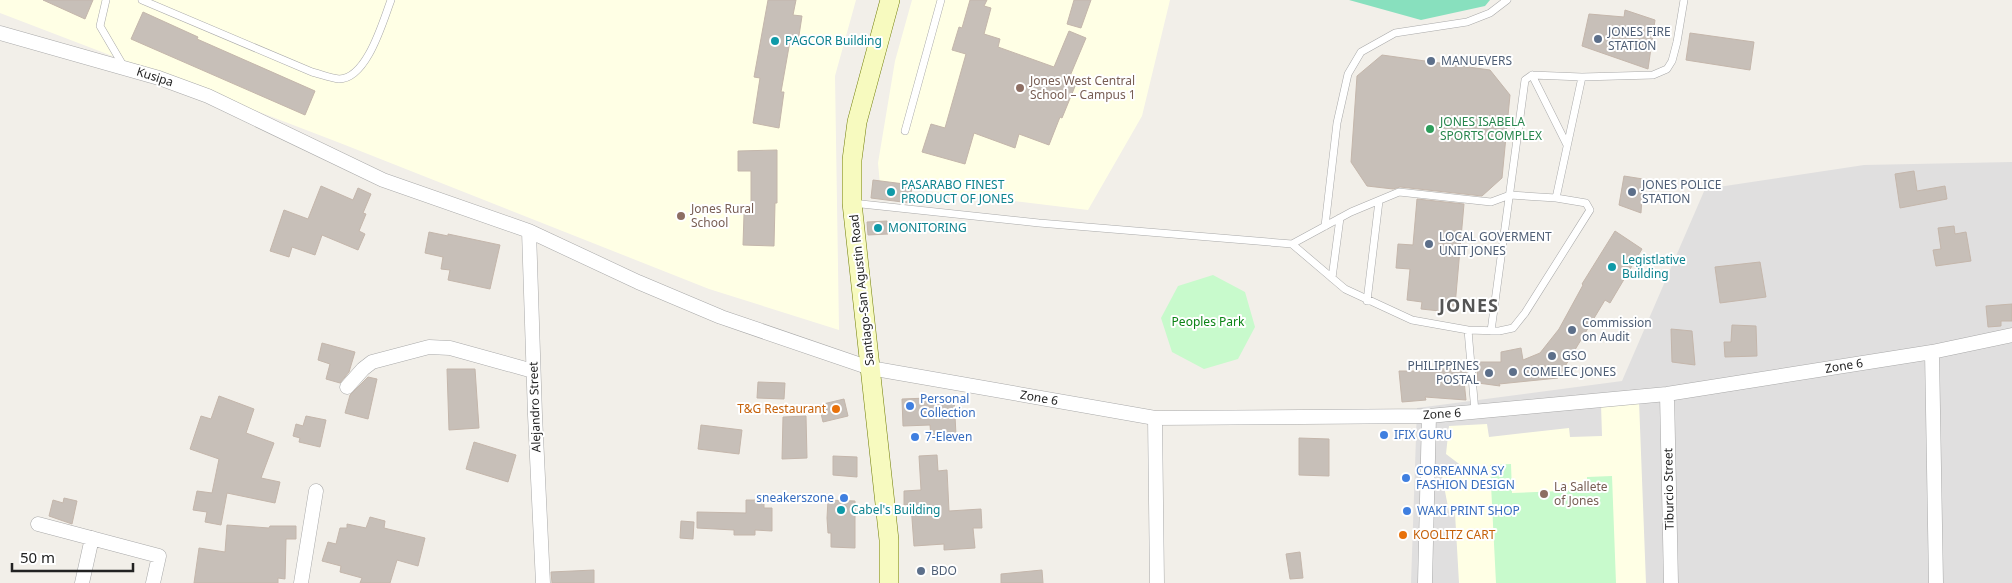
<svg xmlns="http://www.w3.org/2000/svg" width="2012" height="583" font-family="'Noto Sans',sans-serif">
  <rect width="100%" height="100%" fill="#f2efe9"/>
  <path fill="#e0dfdf" d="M2012,162V583H1411L1417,408L1622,381L1705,189L1864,165Z"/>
  <path fill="#ffffe5" d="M0,0H856L835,76L839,330L709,289L340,143L0,13Z
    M912,0H1170L1142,116L1088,210L880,185L878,163L895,61Z
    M1639,401L1646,583H1459L1455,513L1449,512L1442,476L1471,473L1446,454L1449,426L1487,424L1489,437L1569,428L1570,437L1602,436L1601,404Z"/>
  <path fill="#c8facc" d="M1213,275L1245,292L1255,327L1238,359L1204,369L1172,352L1161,318L1178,286Z
    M1511,464L1512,493L1587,490V477L1612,476L1616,583H1496L1490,465Z"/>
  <path fill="#88e0be" d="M1349,0H1490L1485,6L1421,20Z"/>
  <path fill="#c7bfb8" stroke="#c4b6ab" d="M43,0H93L85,19Z
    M768,0H796L793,15L802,16L798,42L790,41L781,92H784L779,128L753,123L760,78L754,77Z
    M970,0H987L984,6L991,8L984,34L1000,39L998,47L1054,67L1069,31L1086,38L1070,76L1078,79L1062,118L1060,117L1049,145L1019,134L1015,148L974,133L965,164L922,152L931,124L945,128L966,54L952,50L959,27L962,28Z
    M1074,0H1091L1081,28L1067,24Z
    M1625,10L1655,20L1648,69L1582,46L1589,14L1624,17Z
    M143,12L198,37L197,39L315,91L305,115L131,39Z
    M1690,33L1754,42L1750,70L1686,60Z
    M1382,55L1490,70L1510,95L1502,178L1482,196L1400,187L1393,189L1367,186L1351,162L1357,76Z
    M777,150V203H775L774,246L743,245L744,214L751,215V171H738V151Z
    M1914,171L1917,191L1945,186L1947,199L1900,208L1895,174Z
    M1624,176L1643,179L1641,213L1619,205Z
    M873,180L912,185L910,203L871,198Z
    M321,186L353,200L358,188L371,194L363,213L366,214L359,231L365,234L358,250L322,235L315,255L292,247L289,257L270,251L284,210L308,219Z
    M1417,199L1464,204L1455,306L1440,305V311L1421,309L1422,302L1407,300L1410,269L1396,268L1398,244L1413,245Z
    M887,221L888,234L868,235L867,222Z
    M1954,226L1955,234L1966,232L1971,261L1936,266L1933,250L1941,249L1938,228Z
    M1615,231L1642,249L1610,303L1605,300L1558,378L1499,384L1500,386L1478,383L1477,370H1479V362H1501V352L1521,348L1523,360L1540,353L1559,329L1583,285L1582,284Z
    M429,232L448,236V234L500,245L490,289L448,280L450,270L441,269L443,257L425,253Z
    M1760,262L1766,297L1720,303L1715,267Z
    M2012,304V321H2001V326L1988,327L1986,306Z
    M1732,325L1756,326L1757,356L1725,357L1724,342H1731Z
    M1671,329L1692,331L1695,365L1672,362Z
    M322,343L355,352L349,372L340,383L326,379L330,364L318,360Z
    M447,369H475L479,428L449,430Z
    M1436,369H1466L1467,382L1464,381L1466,400L1425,397L1426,400L1402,402L1399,371H1436Z
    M368,377L377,379L368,419L345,413L350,395Z
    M758,382L785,383L784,399L757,398Z
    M219,396L254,409L246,433L274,443L261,478L280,482L275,503L227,493L221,525L205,522L207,512L193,510L197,491L212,493L219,459L190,449L201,416L211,419Z
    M954,397L956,435L931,437L930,425L903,426L902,399Z
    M844,399L848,416L823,422L819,405Z
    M306,416L326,420L320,447L299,442L300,438L293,436L296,424L303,426Z
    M806,416L807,458L782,459L783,417Z
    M701,425L742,430L739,454L698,449Z
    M1299,438L1329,439V476L1299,475Z
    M474,442L516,455L508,482L466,469Z
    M937,455L938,471L947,470L949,511L981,509L982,528H973L975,548L944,550V544L914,546L911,505H904V491L921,490L919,456Z
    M833,456L857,457V477L833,475Z
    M64,498L77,501L72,524L49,516L53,500L63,503Z
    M746,500H764V508H772V531L755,530V535H734V530L697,528V512L746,513Z
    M828,500L855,501V548L831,547V533H828L827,518Z
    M370,517L385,521L384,528L425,538L418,566L397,560L390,583H360L362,578L340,572L341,566L322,561L328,542L336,544L340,528H347V524L366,528Z
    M681,521L694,522L693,539L680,538Z
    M227,525L269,528L270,526H296V539H286L285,579L278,578V583H194L199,548L225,552Z
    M1300,552L1303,578L1290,579L1286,554Z
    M594,570V583H552L551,572Z
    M1042,570L1043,583H1001V574Z"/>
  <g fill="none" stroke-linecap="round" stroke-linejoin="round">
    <g stroke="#a9a9a9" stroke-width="8">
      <path id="service" d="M106,0L100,26L124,67
        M142,0L312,72C320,74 331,78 339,79C367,79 383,21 391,0
        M1532,75L1567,145
        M905,131L941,0
        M852,203L1039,223L1292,244L1351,212L1399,192L1491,202L1510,195L1556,198
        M1325,226L1337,123L1348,74L1361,52L1395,33L1467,22L1490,13L1507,0
        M1292,244L1345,289L1412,320L1468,330L1499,331L1513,328L1525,313L1590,210L1586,203L1556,198L1582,77
        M1332,278L1340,218
        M1367,301L1379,201
        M1468,330L1475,412
        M1491,331L1525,80L1532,75L1582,77L1653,75L1667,69L1672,61L1677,42L1684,0"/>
    </g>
    <g stroke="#a9a9a9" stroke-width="15">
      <path id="minor" d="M0,33L159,78L208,96L383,180L529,231L638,282L721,317L870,368L1155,418L1429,416L1667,394L1932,352L2012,335
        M529,231L535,415L543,583
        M1932,352L1936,583
        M347,387L363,369L372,362L429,347L450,348L533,371
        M1667,394L1671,583
        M1155,418L1157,583
        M38,524L159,556L153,583
        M82,583L92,538
        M301,583L316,491
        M1425,583L1429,416"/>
    </g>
    <g stroke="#707d05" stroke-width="20">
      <path id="secondary" d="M889,583V540L852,203V160L857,122L890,0"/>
    </g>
    <use href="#service" stroke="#fff" stroke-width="7"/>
    <use href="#minor" stroke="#fff" stroke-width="14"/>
    <use href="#secondary" stroke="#f7fabf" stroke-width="19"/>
  </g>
  <g fill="#5c6f8a" stroke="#fff" stroke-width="2">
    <circle cx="1598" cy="39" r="5"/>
    <circle cx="1431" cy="61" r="5"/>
    <circle cx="1632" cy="192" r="5"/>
    <circle cx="1429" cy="244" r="5"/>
    <circle cx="1572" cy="330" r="5"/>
    <circle cx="1552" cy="356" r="5"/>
    <circle cx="1513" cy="372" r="5"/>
    <circle cx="1489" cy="373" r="5"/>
    <circle cx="921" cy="571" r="5"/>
  </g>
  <g fill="#0f9aa8" stroke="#fff" stroke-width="2">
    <circle cx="775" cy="41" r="5"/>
    <circle cx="891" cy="192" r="5"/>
    <circle cx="878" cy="228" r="5"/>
    <circle cx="1612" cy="267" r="5"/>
    <circle cx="841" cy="510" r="5"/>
  </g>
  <g fill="#8d6e63" stroke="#fff" stroke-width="2">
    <circle cx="1020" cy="88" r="5"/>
    <circle cx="681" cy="216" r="5"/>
    <circle cx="1544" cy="494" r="5"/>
  </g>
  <circle fill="#2e9e5b" stroke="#fff" stroke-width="2" cx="1430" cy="129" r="5"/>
  <g fill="#3f7fe0" stroke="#fff" stroke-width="2">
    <circle cx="910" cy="406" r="5"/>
    <circle cx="1384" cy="435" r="5"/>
    <circle cx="915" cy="437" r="5"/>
    <circle cx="1406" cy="478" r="5"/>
    <circle cx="844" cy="498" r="5"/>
    <circle cx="1407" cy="511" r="5"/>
  </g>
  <g fill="#e8710a" stroke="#fff" stroke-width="2">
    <circle cx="836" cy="409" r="5"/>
    <circle cx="1403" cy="535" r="5"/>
  </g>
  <g text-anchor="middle" stroke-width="4" stroke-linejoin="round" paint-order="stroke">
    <g font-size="12" fill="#4e5e75" stroke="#fff" text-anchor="start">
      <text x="1608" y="36">JONES FIRE<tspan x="1608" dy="14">STATION</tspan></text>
      <text x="1441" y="65">MANUEVERS</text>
      <text x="1642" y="189">JONES POLICE<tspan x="1642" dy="14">STATION</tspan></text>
      <text x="1439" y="241">LOCAL GOVERMENT<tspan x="1439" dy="14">UNIT JONES</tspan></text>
      <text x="1582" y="327">Commission<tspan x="1582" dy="14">on Audit</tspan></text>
      <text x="1562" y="360">GSO</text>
      <text x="1479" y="370" text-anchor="end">PHILIPPINES<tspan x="1479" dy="14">POSTAL</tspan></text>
      <text x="1523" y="376">COMELEC JONES</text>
      <text x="931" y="575">BDO</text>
    </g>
    <g font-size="12" fill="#0d838f" stroke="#fff" text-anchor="start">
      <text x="785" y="45">PAGCOR Building</text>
      <text x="901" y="189">PASARABO FINEST<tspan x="901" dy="14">PRODUCT OF JONES</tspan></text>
      <text x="888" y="232">MONITORING</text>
      <text x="1622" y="264">Legistlative<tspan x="1622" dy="14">Building</tspan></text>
      <text x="851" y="514">Cabel's Building</text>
    </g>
    <g font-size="12" fill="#222" stroke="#fff">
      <text transform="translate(155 77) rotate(18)" y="4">Kusipa</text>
      <text transform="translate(862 290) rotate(-96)" y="4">Santiago-San Agustin Road</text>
      <text transform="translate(1844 366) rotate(-9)" y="4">Zone 6</text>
      <text transform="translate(1039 398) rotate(10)" y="4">Zone 6</text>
      <text transform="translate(535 407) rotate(-92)" y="4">Alejandro Street</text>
      <text transform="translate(1442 414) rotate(-4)" y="4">Zone 6</text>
      <text transform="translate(1669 489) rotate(-91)" y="4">Tiburcio Street</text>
    </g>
    <g font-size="12" fill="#785e54" stroke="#fff" text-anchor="start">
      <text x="1030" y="85">Jones West Central<tspan x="1030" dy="14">School – Campus 1</tspan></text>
      <text x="691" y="213">Jones Rural<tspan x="691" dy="14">School</tspan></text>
      <text x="1554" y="491">La Sallete<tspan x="1554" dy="14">of Jones</tspan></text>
    </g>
    <g font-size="12" fill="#27864d" stroke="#fff" text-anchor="start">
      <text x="1440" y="126">JONES ISABELA<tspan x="1440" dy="14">SPORTS COMPLEX</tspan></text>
    </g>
    <g font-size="12" fill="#0c8416" stroke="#fff">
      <text x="1208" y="326">Peoples Park</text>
    </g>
    <g font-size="12" fill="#366cbe" stroke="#fff" text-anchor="start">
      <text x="920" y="403">Personal<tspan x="920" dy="14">Collection</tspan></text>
      <text x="1394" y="439">IFIX GURU</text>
      <text x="925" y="441">7-Eleven</text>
      <text x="1416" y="475">CORREANNA SY<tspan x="1416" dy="14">FASHION DESIGN</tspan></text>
      <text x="834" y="502" text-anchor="end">sneakerszone</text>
      <text x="1417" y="515">WAKI PRINT SHOP</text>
    </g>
    <g font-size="12" fill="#c56008" stroke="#fff" text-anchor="end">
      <text x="826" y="413">T&amp;G Restaurant</text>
      <text x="1413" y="539" text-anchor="start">KOOLITZ CART</text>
    </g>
    <g font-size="18" font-weight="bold" letter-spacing="1" fill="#555" stroke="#fff">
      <text x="1469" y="312">JONES</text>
    </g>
  </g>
  <path d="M12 563v8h121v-8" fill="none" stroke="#222222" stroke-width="2.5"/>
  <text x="20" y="563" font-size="15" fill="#222222" stroke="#ffffff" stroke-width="4" paint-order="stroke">50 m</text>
</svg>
